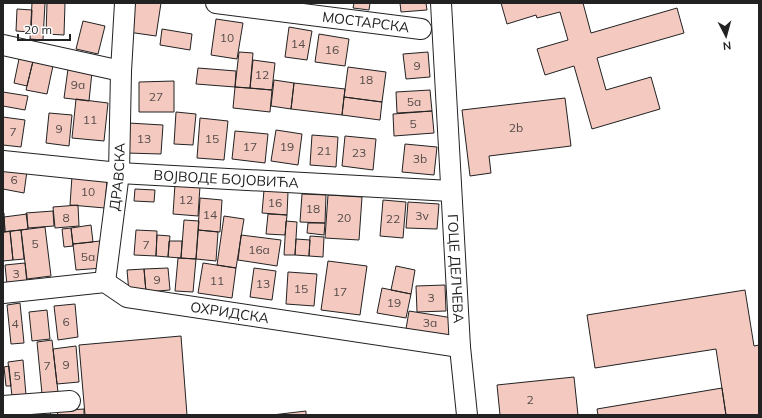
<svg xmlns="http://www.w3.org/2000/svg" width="762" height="418" font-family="Mulish,sans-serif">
  <rect width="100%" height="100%" fill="#fff"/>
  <path fill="#f3c9c0" stroke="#222" d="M32,3H45L43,40L30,39Z
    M47,3H65L64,35L46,34Z
    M133,3H161L156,36L128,32Z
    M354,3H370L369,10L353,8Z
    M400,3H426L427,10L401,12Z
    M501,3H583L591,33L677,8L684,33L597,58L606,90L651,77L660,109L592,129L574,66L545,75L537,49L568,40L560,12L537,18L536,15L507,24Z
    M17,9L32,10L31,32L16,31Z
    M216,19L243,23L237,59L211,55Z
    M83,21L105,26L98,54L76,49Z
    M289,27L312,31L307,60L285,57Z
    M162,29L192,34L190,50L160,45Z
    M319,34L349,39L345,66L315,62Z
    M239,52L253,53L250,88L235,87Z
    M428,52L430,77L406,79L403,54Z
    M20,54L34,57L27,86L14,83Z
    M34,57L54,61L47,94L26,90Z
    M253,60L275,63L272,90L250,88Z
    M348,67L386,72L382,102L344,97Z
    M198,68L236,71L235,87L196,84Z
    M68,69L92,72L89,101L64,98Z
    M274,80L294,83L291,109L271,106Z
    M174,81V112H139V82Z
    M294,83L345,89L342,115L291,109Z
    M235,87L272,90L270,112L233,108Z
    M430,90L432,111L397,113L396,92Z
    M3,92L28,96L25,110L3,106Z
    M344,97L382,102L380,120L342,115Z
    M565,98L571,146L489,156L491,173L470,176L462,110Z
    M76,99L108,103L104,141L72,138Z
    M432,111L434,133L394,136L393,114Z
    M176,112L196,114L193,145L174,144Z
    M49,113L72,115L69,146L46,143Z
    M3,117L25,120L21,147L3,145Z
    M200,118L228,121L224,160L197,158Z
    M128,123L163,125L161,154L126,153Z
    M276,130L302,134L298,165L271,161Z
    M235,131L268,134L265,163L232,159Z
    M312,135L338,137L336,167L310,165Z
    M345,136L376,139L373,170L342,166Z
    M405,144L437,147L434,175L402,172Z
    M3,169L27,171L24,193L3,189Z
    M72,176L107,179L105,208L70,205Z
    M175,184L200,186L198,216L173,214Z
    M135,189L155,190L154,202L134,201Z
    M264,190L288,192L287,215L262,213Z
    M302,194L326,195L325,223L300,222Z
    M328,195L362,197L359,240L325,238Z
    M200,198L222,200L220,232L198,230Z
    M383,200L406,202L403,238L380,236Z
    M408,202L439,204L437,229L406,228Z
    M78,205L79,226L55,228L53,207Z
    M53,211L54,226L28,228L26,213Z
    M4,213L5,232H3V214Z
    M27,214L28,229L5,232L4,217Z
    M268,214L287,215L285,235L266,234Z
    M224,216L244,219L236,268L217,265Z
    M184,220L199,221L196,259L181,258Z
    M286,221L297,222L295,255H284Z
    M308,223H325L324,235L307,233Z
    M91,225L93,242L73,244L71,228Z
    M45,227L51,276L27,279L21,230Z
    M71,228L73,246L64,247L62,229Z
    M21,230L24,259L13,260L10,231Z
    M136,230L157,231L156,256L134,255Z
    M198,230L218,232L216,261L196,259Z
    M10,231L13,260L3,261V232Z
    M157,235L170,236L168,257L156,256Z
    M241,235L281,240L277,266L238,260Z
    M310,236L324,237L323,257L309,256Z
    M296,239L310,240L309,256L295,255Z
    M100,241L103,268L76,270L73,244Z
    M169,241H182L181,258L168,257Z
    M178,258L196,259L193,292L175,291Z
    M328,261L367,266L360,315L321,310Z
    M25,263L27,283L7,285L5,265Z
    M203,263L236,268L232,298L198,293Z
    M396,266L415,270L411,294L391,290Z
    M168,268L170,290L146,292L144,269Z
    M254,268L276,271L272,300L250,297Z
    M144,269L146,292L129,293L127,270Z
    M288,272L317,274L314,306L286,304Z
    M445,285L446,311L417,312L416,286Z
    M382,288L411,294L406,318L377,313Z
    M745,290L754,346L759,345V415H726L716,349L595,368L587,315Z
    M20,303L24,343L11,344L7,305Z
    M75,304L78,337L58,340L54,306Z
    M47,310L50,339L32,341L29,312Z
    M409,311L453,318L450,336L406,329Z
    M181,336L187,415H85L79,345Z
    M52,340L58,392L42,394L37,342Z
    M76,346L79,382L57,384L53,349Z
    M23,360L26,395L12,396L8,362Z
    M9,366L11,386H6L4,367Z
    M574,377L578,415H500L497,385Z
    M722,388L726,415H598L597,409Z
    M84,409V415H58L57,411Z
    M306,411V415H272Z
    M50,412L51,415H30V413Z"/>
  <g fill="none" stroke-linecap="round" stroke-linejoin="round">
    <g stroke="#222" stroke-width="22">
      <g id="minor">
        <path id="s1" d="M216,3L421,29"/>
        <path id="s2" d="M441,3L460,347L467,415"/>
        <path d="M3,45L121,71"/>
        <path id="s3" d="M3,161L119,173L451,191"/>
        <path id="s4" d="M105,282L119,173L121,71L125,3"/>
        <path id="s5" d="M3,293L105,282L127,297L460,347"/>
        <path d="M3,406L70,401"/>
      </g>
    </g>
    <use href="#minor" stroke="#fff" stroke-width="20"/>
  </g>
  <g text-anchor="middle" stroke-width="3" stroke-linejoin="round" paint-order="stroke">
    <g font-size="12" fill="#564c4a">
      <text x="227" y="42">10</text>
      <text x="298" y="48">14</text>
      <text x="332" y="54">16</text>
      <text x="417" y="70">9</text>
      <text x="262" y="79">12</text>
      <text x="366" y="84">18</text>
      <text x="78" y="89">9a</text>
      <text x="156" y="101">27</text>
      <text x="414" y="106">5a</text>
      <text x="90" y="124">11</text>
      <text x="413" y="128">5</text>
      <text x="516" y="132">2b</text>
      <text x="59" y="133">9</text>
      <text x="13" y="136">7</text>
      <text x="144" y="143">13</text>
      <text x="212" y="143">15</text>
      <text x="250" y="151">17</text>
      <text x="287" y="151">19</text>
      <text x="324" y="155">21</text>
      <text x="359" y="157">23</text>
      <text x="420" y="163">3b</text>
      <text x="14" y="184">6</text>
      <text x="88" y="196">10</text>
      <text x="186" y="204">12</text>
      <text x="275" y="207">16</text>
      <text x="313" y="213">18</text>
      <text x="210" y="219">14</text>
      <text x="422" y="220">3v</text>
      <text x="66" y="222">8</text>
      <text x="344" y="222">20</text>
      <text x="393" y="223">22</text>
      <text x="35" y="248">5</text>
      <text x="146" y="249">7</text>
      <text x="259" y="254">16a</text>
      <text x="88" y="261">5a</text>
      <text x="16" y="278">3</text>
      <text x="157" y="284">9</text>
      <text x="217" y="285">11</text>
      <text x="263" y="288">13</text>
      <text x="301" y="293">15</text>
      <text x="340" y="296">17</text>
      <text x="431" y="302">3</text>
      <text x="394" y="307">19</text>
      <text x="66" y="326">6</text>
      <text x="430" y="327">3a</text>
      <text x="15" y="328">4</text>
      <text x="66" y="369">9</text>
      <text x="47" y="370">7</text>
      <text x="17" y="380">5</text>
      <text x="530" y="404">2</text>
    </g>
    <g font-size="14" fill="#222" stroke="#fff">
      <text dy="5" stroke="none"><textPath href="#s1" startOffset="151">МОСТАРСКА</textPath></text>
      <text dy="5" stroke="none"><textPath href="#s4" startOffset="106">ДРАВСКА</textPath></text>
      <text dy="5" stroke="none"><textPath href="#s3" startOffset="224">ВОЈВОДЕ БОЈОВИЋА</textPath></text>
      <text dy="5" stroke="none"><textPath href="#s2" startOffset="266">ГОЦЕ ДЕЛЧЕВА</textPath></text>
      <text dy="5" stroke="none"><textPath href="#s5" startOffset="233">ОХРИДСКА</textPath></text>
    </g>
  </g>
  <rect width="762" height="418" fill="none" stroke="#222222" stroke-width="8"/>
  <g transform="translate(726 36) rotate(174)" stroke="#ffffff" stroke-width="3" paint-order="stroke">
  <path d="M0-3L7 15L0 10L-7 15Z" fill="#222222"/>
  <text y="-6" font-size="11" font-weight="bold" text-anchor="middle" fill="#222222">N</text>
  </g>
  <path d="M18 34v6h52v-6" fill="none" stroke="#222222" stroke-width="2"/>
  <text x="24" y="34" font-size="12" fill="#222222" stroke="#ffffff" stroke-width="3" paint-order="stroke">20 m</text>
</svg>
